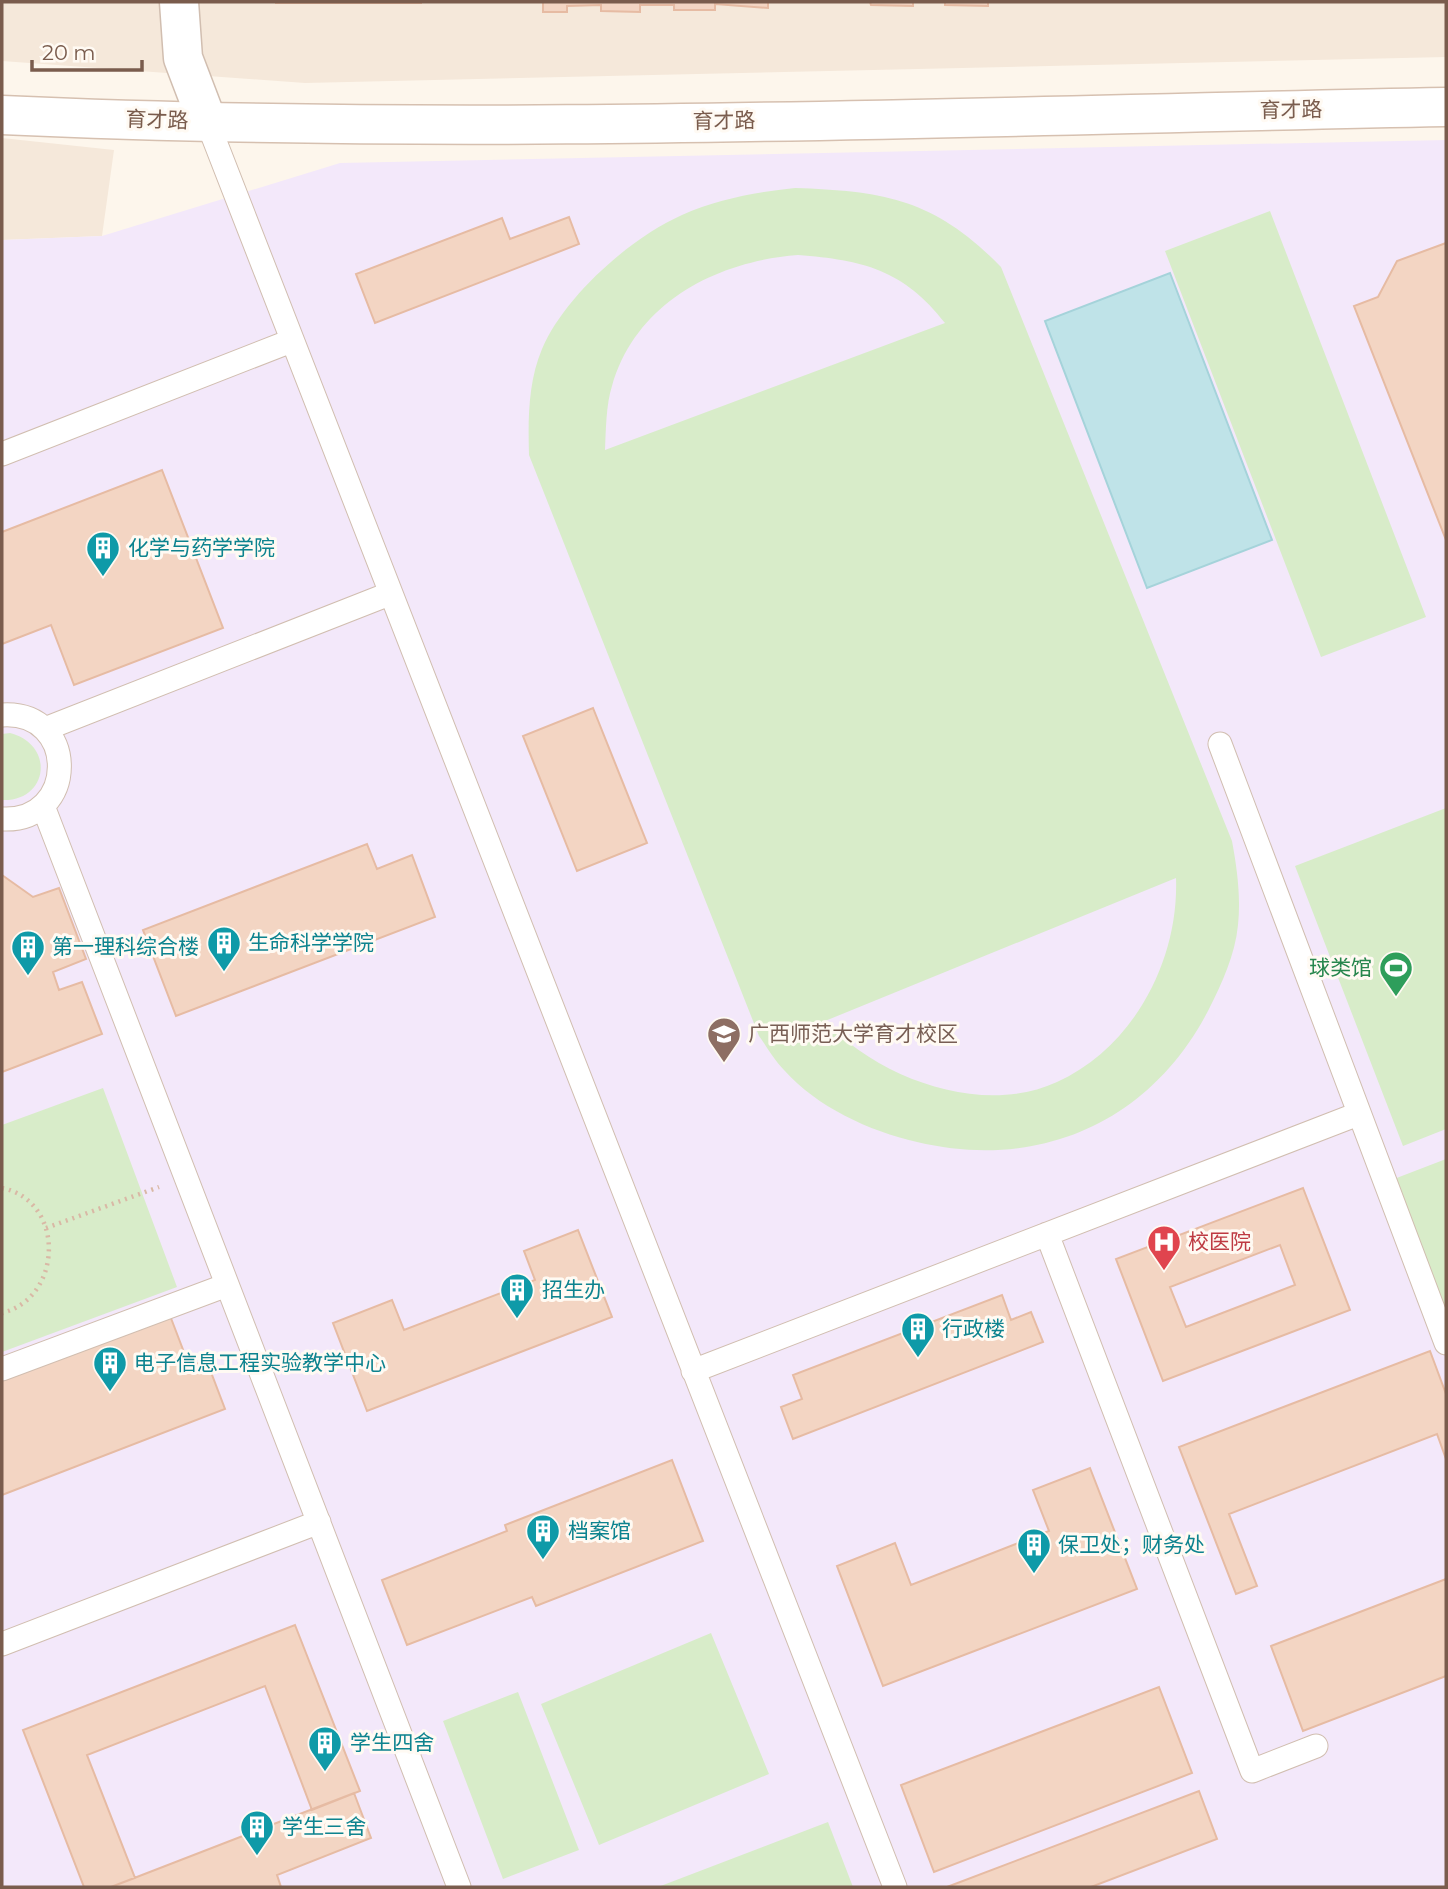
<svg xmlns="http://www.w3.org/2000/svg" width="1448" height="1889" font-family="Montserrat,'Noto Sans SC',sans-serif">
  <rect width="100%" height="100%" fill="#fdf6ec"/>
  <path fill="#f5e8da" d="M2,2H1446V57L305,83L2,61Z
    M2,138L114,150L102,236L2,240Z"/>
  <path fill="#f3e8fa" d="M1446,140V1887H2V240L102,236L340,163Z"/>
  <path fill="#d8ecc9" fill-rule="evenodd" d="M795,188C886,191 936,200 1001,267L1232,841C1237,868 1241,897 1238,925C1235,955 1222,983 1209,1009C1151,1122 1040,1171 917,1142C869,1131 817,1107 784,1070C774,1060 767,1047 759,1036L529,455C528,420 528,382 542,349C564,297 630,238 682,215C718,199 756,192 795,188ZM798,255C863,260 904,270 945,323L605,450C606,429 606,405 612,386C636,302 717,261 798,255ZM1176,878C1179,960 1134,1047 1057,1082C982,1117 878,1078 825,1021Z
    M1270,211L1426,617L1321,657L1165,251Z
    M10,733C56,745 48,802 2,800V734Z
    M1446,808V1129L1403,1146L1295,866Z
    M103,1088L177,1287L2,1352V1125Z
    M1446,1159V1317L1394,1179Z
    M711,1633L769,1774L599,1845L541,1704Z
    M518,1692L579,1850L503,1879L443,1721Z
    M828,1822L853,1887H658Z"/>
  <path fill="#bfe3e8" stroke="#a5d3da" stroke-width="2" d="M1170,273L1272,540L1147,588L1045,321Z"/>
  <path fill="#f3d5c3" stroke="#e6bba3" stroke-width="2" fill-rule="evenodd" d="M276,2H421V3H276Z
    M543,2H768V8L715,4V10H674V5H640V12L601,11V5L567,6V12H543Z
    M870,2H913V6L871,5Z
    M945,2H1040H988V6L945,5Z
    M569,217L579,244L375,323L356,274L502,218L510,239Z
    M1446,243V540L1354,306L1378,297L1397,261Z
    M162,470L223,628L74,685L51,625L2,644V532Z
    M593,708L647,843L577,871L523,736Z
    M367,844L377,869L412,855L435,917L176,1016L143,930Z
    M2,875L33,897L59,888L86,959L53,972L59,990L82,982L102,1034L2,1072Z
    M1303,1188L1350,1310L1163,1381L1116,1259ZM1280,1245L1295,1285L1186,1327L1170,1287Z
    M578,1230L612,1317L367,1411L333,1323L392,1300L404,1330L535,1280L524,1251Z
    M1002,1295L1011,1320L1031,1312L1043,1342L793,1439L781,1407L802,1399L793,1375Z
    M169,1313L187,1360L209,1367L225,1409L2,1495V1378Z
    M1430,1351L1446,1394V1459L1437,1434L1229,1514L1257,1586L1236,1594L1179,1447Z
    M672,1460L703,1541L536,1606L532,1597L407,1645L382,1580L507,1531L505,1525Z
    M1090,1468L1137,1589L883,1686L837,1566L895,1543L911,1585L1049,1531L1033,1490Z
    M1446,1579V1676L1303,1731L1271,1646Z
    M295,1625L360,1791L312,1810L265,1686L87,1755L135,1878L111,1887H84L23,1730Z
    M1159,1687L1192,1773L934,1872L901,1785Z
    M1199,1791L1217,1839L1091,1887H947Z
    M354,1793L371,1838L277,1875L281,1887H111Z"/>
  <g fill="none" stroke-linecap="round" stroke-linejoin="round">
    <g stroke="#d1beb0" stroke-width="25">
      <path id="lane" d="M207,121L895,1887
        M2,454L291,341
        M2,715C79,710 78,823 2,819
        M45,729L389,594
        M1220,744L1446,1343
        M43,806L459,1887
        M1047,1234L1252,1771L1316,1746
        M2,1369L227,1285
        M693,1371L1358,1114
        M2,1644L319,1522"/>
    </g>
    <g stroke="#d1beb0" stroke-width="41">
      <path id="street" d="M179,2L183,58L207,121"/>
    </g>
    <g stroke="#d6c0b0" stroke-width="41">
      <path id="secondary" d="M2,115C483,137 965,116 1446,107"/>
    </g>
    <path stroke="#d9b8a5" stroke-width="4.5" stroke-dasharray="2 5" stroke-linecap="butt" d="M2,1188C66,1201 63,1298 2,1313
      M46,1228L159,1187"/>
    <use href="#lane" stroke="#fff" stroke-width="23"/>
    <use href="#street" stroke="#fff" stroke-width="38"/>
    <use href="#secondary" stroke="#fff" stroke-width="38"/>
  </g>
  <defs>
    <g id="building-pin" transform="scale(1.75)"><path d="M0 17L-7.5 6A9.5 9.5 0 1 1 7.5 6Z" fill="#0f9aa8" stroke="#fffaf3"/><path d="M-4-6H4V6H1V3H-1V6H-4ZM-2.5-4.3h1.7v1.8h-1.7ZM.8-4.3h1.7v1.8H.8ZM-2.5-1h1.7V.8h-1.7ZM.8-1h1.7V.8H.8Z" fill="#fff"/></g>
    <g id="stadium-pin" transform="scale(1.75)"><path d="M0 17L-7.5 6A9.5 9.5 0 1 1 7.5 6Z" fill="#2e9e5b" stroke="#fffaf3"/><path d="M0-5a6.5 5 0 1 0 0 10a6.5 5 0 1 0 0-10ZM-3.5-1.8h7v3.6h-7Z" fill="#fff"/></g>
    <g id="university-pin" transform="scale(1.75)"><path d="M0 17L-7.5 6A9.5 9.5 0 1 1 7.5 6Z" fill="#8d6e63" stroke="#fffaf3"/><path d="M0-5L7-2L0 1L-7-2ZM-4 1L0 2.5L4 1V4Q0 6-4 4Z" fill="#fff"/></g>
    <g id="hospital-pin" transform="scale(1.75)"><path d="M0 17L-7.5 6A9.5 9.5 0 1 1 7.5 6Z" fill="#e0444e" stroke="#fffaf3"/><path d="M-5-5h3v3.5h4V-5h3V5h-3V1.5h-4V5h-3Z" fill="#fff"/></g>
  </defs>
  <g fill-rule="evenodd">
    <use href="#building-pin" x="103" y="548"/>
    <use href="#building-pin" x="224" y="943"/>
    <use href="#building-pin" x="28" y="947"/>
    <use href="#stadium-pin" x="1396" y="968"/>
    <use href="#university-pin" x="724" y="1034"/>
    <use href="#hospital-pin" x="1164" y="1242"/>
    <use href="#building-pin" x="517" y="1290"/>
    <use href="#building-pin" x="918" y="1329"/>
    <use href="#building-pin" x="110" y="1363"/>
    <use href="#building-pin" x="543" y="1531"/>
    <use href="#building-pin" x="1034" y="1545"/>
    <use href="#building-pin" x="325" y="1743"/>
    <use href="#building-pin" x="257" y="1827"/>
  </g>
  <g text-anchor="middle" stroke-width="6" stroke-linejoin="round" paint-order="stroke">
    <g font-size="21" fill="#7a5c4d" stroke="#fffaf3">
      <text transform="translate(1291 110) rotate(-1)" y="7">育才路</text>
      <text transform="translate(157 120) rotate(2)" y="7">育才路</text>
      <text transform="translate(724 121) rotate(-1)" y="7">育才路</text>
    </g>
    <g font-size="21" fill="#0d838f" stroke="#fffaf3" text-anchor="start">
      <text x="128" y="555">化学与药学学院</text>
      <text x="248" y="950">生命科学学院</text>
      <text x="52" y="954">第一理科综合楼</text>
      <text x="542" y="1297">招生办</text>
      <text x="942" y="1336">行政楼</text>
      <text x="134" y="1370">电子信息工程实验教学中心</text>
      <text x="568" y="1538">档案馆</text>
      <text x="1058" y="1552">保卫处；财务处</text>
      <text x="350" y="1750">学生四舍</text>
      <text x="282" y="1834">学生三舍</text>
    </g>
    <g font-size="21" fill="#27864d" stroke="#fffaf3" text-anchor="end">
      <text x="1372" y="975">球类馆</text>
    </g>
    <g font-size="21" fill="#785e54" stroke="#fffaf3" text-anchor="start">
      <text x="748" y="1041">广西师范大学育才校区</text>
    </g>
    <g font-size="21" fill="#be3a42" stroke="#fffaf3" text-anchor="start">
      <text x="1188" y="1249">校医院</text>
    </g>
  </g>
  <rect width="1448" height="1889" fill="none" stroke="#7a5c4d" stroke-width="7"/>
  <path d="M32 60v10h110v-10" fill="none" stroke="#7a5c4d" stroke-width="3.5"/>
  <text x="42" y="60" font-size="21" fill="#7a5c4d" stroke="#fffaf3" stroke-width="5" paint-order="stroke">20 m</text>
</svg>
